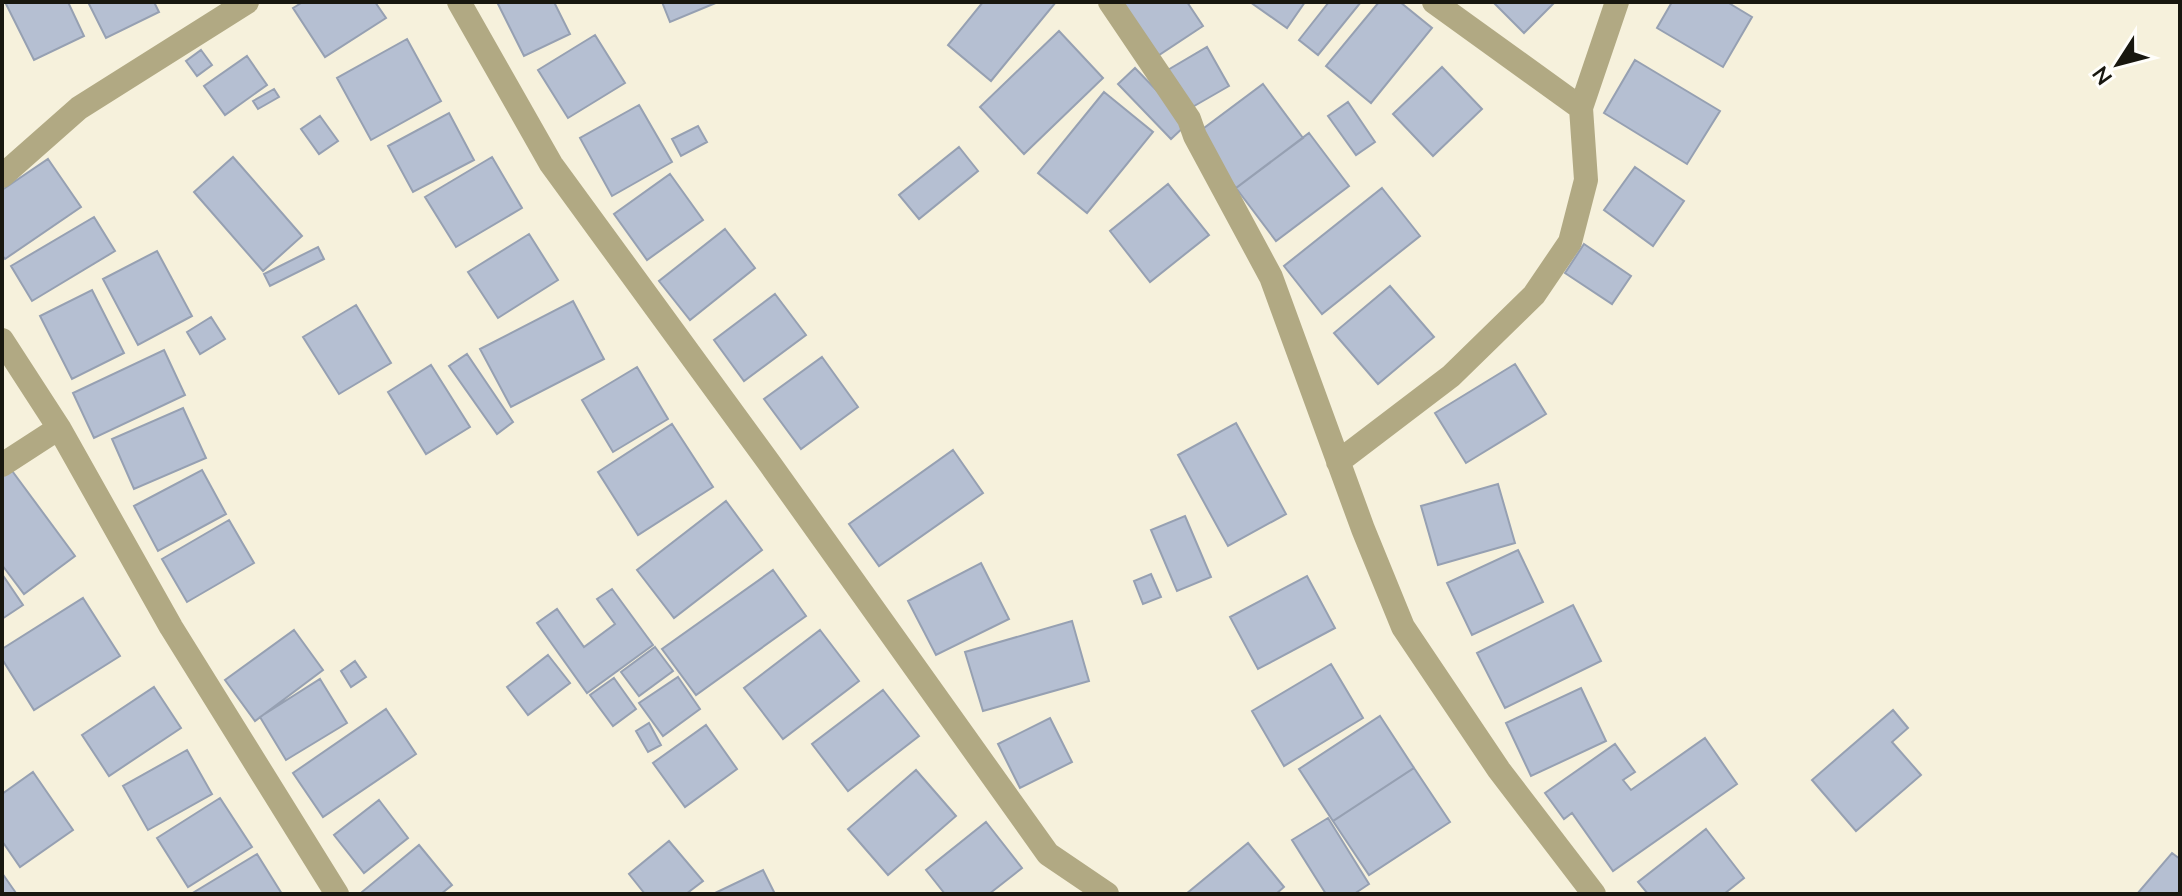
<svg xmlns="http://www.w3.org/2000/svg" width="2182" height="896" font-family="'Nunito Sans',sans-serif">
  <rect width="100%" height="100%" fill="#f6f1dc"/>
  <path fill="#b5bfd2" stroke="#96a0b2" stroke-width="2" d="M5,2H68L84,36L34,60Z
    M88,2H154L159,12L106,38Z
    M303,2H375L386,18L325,57L293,8Z
    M497,2H554L570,34L524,56Z
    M662,2H718L670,22Z
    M983,2H1056L991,81L948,45Z
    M1120,2H1187L1203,26L1156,57Z
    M1250,2H1305L1287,28Z
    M1329,2H1361L1318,55L1299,40Z
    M1379,2H1400L1432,28L1371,103L1326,66Z
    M1493,2H1555L1524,33Z
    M1672,2H1727L1752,17L1723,67L1657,28Z
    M1059,31L1103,78L1024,154L980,107Z
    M595,35L625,83L568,118L538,70Z
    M407,39L441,101L371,140L337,78Z
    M1207,47L1229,86L1189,109L1166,71Z
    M201,50L212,65L197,76L186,61Z
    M247,56L267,85L225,115L204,86Z
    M1635,60L1720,111L1687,164L1604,113Z
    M1442,67L1482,109L1433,156L1393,114Z
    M1135,68L1188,123L1171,139L1118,84Z
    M1263,84L1303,138L1236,188L1196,134Z
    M274,89L279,97L258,109L253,101Z
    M1104,92L1153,132L1087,213L1038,173Z
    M1348,102L1375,142L1356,155L1328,116Z
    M639,105L672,162L612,196L580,138Z
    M449,113L474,160L413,192L388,146Z
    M320,116L338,141L319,154L301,129Z
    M698,126L707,142L681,156L672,139Z
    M1309,133L1349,186L1276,241L1236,188Z
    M959,147L978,171L919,219L899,195Z
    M233,157L302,236L263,271L194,192Z
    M492,157L522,208L456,247L425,197Z
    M48,159L81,207L5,259L2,255V190Z
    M1635,167L1684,201L1653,246L1604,210Z
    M670,174L703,220L647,260L614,214Z
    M1168,184L1209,235L1150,282L1110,231Z
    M1382,188L1420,236L1322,314L1284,266Z
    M94,217L115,251L32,301L11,266Z
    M725,229L755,268L690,320L659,281Z
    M529,234L558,280L498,318L468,272Z
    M1584,244L1631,276L1612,304L1565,273Z
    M318,247L324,259L270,286L264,274Z
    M157,251L192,316L138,345L103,279Z
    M1390,286L1434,337L1378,384L1334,333Z
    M92,290L124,353L72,379L40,316Z
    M775,294L806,335L744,381L714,340Z
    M573,301L604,359L511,407L480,349Z
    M356,305L391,363L339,394L303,337Z
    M211,317L225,339L200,354L187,332Z
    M164,350L185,395L94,438L73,393Z
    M467,354L513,422L497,434L449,366Z
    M822,357L858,407L801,449L764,399Z
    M1515,364L1546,414L1466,463L1435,413Z
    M431,365L470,427L426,454L388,392Z
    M637,367L668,419L613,452L582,400Z
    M183,408L206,458L134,489L112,439Z
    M1236,423L1286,514L1228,546L1178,455Z
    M672,424L713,487L638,535L598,472Z
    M953,450L983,493L879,566L849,524Z
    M7,464L75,556L24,594L2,565V467Z
    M202,470L226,514L158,551L134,506Z
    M1498,484L1515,543L1438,565L1421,506Z
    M726,501L762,550L674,618L637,570Z
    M1185,516L1211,577L1177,591L1151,530Z
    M229,520L254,563L187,602L162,559Z
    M1518,550L1543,602L1472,635L1447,583Z
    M981,563L1009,619L936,655L908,601Z
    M773,570L806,616L696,695L662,649Z
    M2,574L23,605L2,619Z
    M1151,574L1161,597L1143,604L1134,581Z
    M1307,576L1335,628L1258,669L1230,617Z
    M612,589L653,645L587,693L537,623L557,609L584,647L615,624L597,599Z
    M83,598L120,656L34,710L2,659V649Z
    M1573,605L1601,661L1505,708L1477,653Z
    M1072,621L1089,681L983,711L965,652Z
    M294,630L323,670L255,721L225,680Z
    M820,630L859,681L783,739L744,688Z
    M655,647L673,671L639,696L621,672Z
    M548,655L570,683L528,715L507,687Z
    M355,661L366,677L351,687L341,671Z
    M1331,664L1363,718L1284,766L1252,711Z
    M678,677L700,709L663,736L639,703Z
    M614,678L636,709L613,726L590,695Z
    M320,679L347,723L286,760L260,717Z
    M154,687L181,728L109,776L82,735Z
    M1581,688L1606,741L1531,776L1506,723Z
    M883,690L919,736L848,791L812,744Z
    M386,709L416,754L323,817L293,773Z
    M1893,710L1908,728L1892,742L1921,775L1856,831L1812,780Z
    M1380,716L1414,768L1333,821L1299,769Z
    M1050,718L1072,762L1020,788L998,744Z
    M649,723L661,745L648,752L636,731Z
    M706,725L737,769L685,807L653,763Z
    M1705,738L1737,784L1613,871L1572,813L1564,819L1545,793L1615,744L1635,772L1623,780L1631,790Z
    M187,750L212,794L148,830L123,786Z
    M1414,768L1450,822L1369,875L1333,821Z
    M916,770L956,816L888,875L848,829Z
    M33,772L73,830L20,867L2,841V794Z
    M220,798L252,847L188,887L157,838Z
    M379,800L408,838L364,873L334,835Z
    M1328,818L1369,884L1354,894H1326L1292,840Z
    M986,822L1022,868L989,894H945L926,870Z
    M1706,829L1744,878L1724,894H1648L1638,882Z
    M669,841L703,881L686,894H645L629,874Z
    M1248,843L1284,887L1276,894H1186Z
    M419,845L452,885L441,894H364L362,892Z
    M2172,853L2180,859V894H2137Z
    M257,854L282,894H191Z
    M763,870L775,894H713Z
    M2,873L16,893L14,894H2Z"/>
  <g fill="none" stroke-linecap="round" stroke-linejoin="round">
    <path stroke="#b1a983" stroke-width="24" d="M459,2L551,164L770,464L1048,854L1107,894
      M1110,2L1189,119L1195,136L1271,277L1363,529L1403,627L1499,770L1594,894
      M1434,2L1581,108
      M2,176L79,108L247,2
      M2,340L59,428L171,627L337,894
      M1338,462L1451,376L1534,295L1570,242L1586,180L1581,108L1617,2
      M2,465L59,428"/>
  </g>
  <rect width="2182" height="896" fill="none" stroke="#18170f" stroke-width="8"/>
  <g transform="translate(2118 64) rotate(234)" stroke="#fffefa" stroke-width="6" paint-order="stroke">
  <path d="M0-6L14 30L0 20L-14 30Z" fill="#18170f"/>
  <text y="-12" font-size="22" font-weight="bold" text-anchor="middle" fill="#18170f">N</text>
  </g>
</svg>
